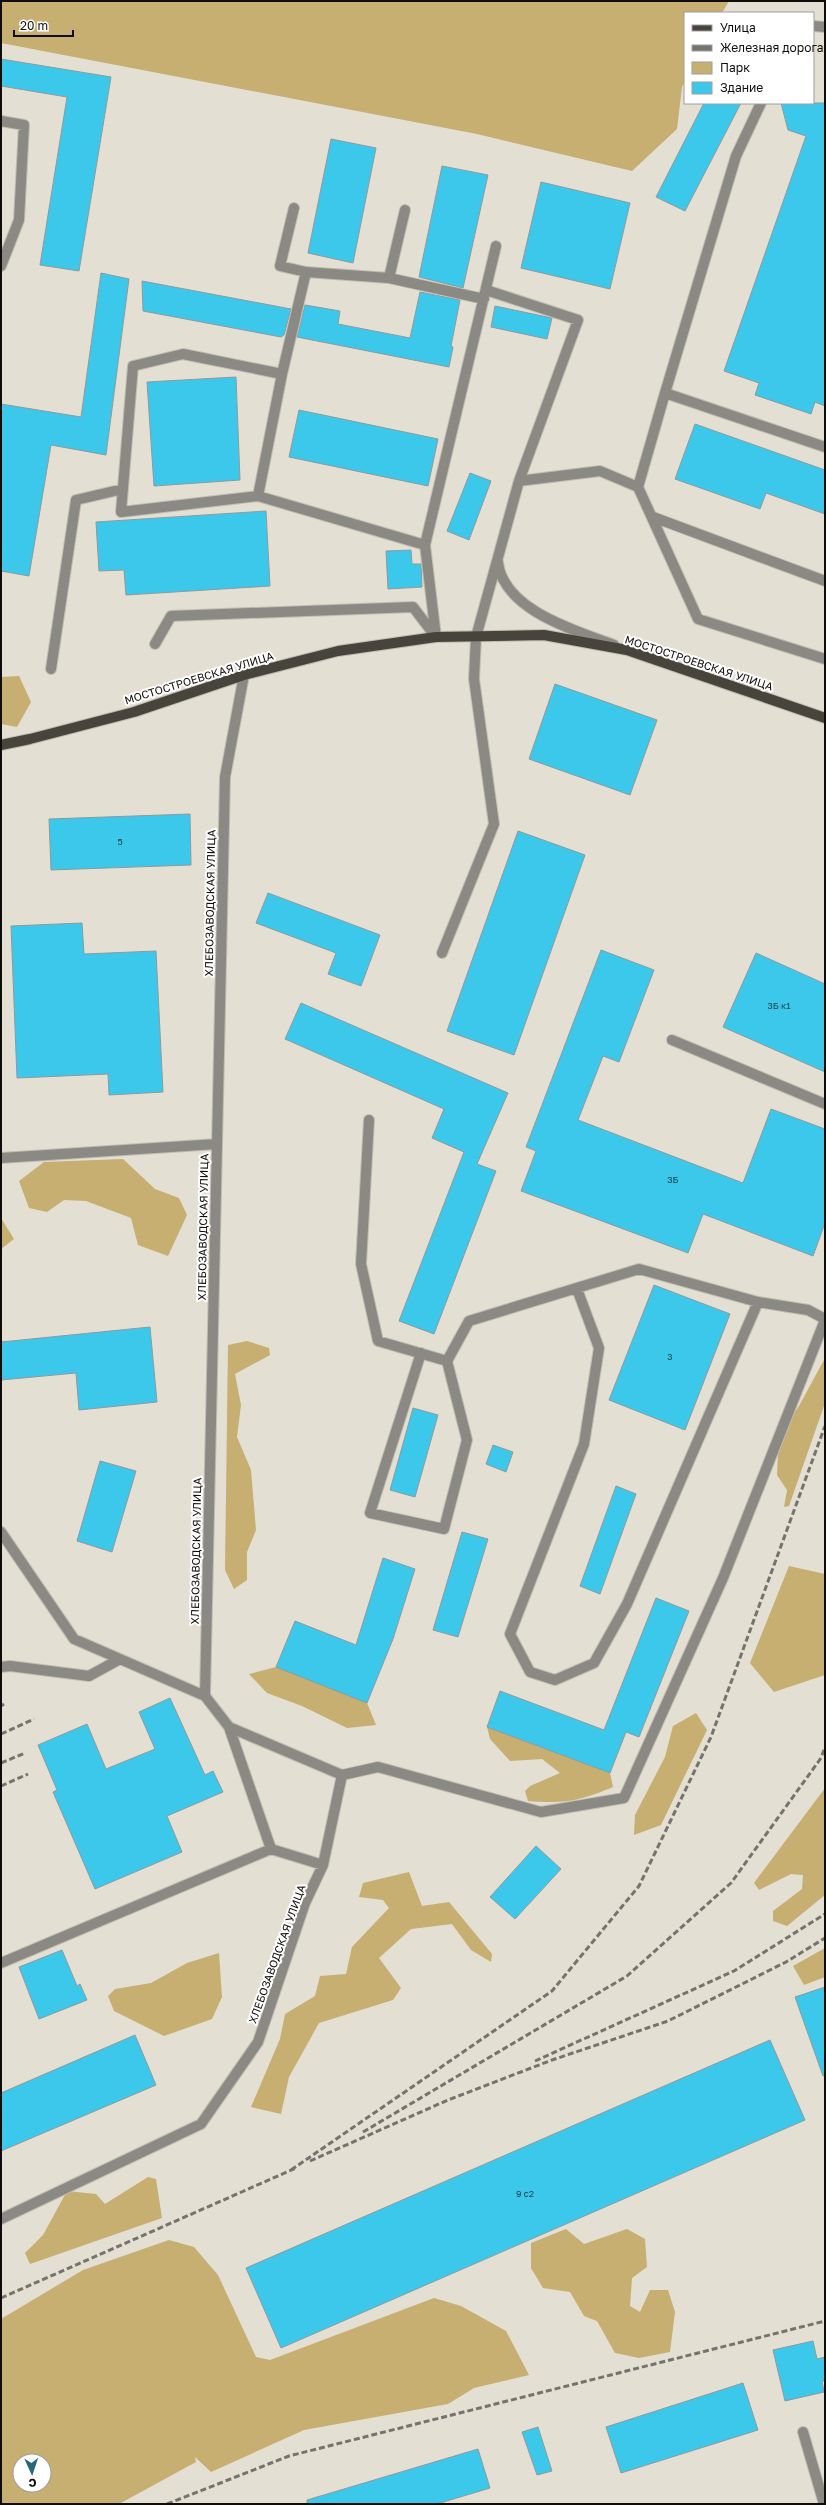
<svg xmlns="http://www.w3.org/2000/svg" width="826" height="2505" font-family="'Golos Text',sans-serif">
  <rect width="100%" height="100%" fill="#e3dfd3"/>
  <path fill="#c7ae71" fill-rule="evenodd" d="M1,1H729L722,13H685V81L682,87L677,129L632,171L477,134L1,43Z
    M19,676L31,702L17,727L1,724V677Z
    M123,1159L155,1189L179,1198L187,1215L168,1256L138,1245L131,1218L86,1201L64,1200L47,1212L29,1208L19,1181L44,1162Z
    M1,1218L14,1239L1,1249Z
    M247,1341L269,1348L270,1355L235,1374L241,1405L237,1437L251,1470L256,1530L247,1552V1580L234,1589L225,1570L228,1345Z
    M825,1358V1403L789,1506L784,1507L787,1490L777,1475L779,1434L799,1406Z
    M789,1566L825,1574V1675L774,1692L750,1663Z
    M276,1667L367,1703L376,1725L347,1728L302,1706L267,1693L249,1674Z
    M696,1713L707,1730L661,1825L634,1835L635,1815L665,1757L673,1726Z
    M487,1727L610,1773L613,1787C579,1801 565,1804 528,1801L525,1791L530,1786L560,1773L542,1759L510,1761L490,1739Z
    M825,1788V1895L787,1926L773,1921V1911L802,1889L803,1875L791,1874L759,1890L754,1883Z
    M409,1872L422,1906L449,1902L492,1954L491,1962L471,1950L452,1924L411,1929L379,1958L401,1988L393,2000L319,2023L289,2077L281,2114L251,2107L280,2039L285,2014L315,1996L320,1976L346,1974L352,1947L389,1908L383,1900L359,1897L363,1883Z
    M825,1948V1977L804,1985L793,1966Z
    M219,1953L222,1997L212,2019L164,2036L114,2011L108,1996L115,1989L151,1983L187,1963Z
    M148,2177L156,2179L162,2218L30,2264L25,2253L43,2235L67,2191L96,2194L105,2204Z
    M566,2229L584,2244L627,2229L645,2239L647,2267L632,2278L630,2306L640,2312L650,2290H668L675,2312L670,2352L639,2358L615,2353L597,2321L584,2316L570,2292L543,2288L531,2268V2243Z
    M169,2240L194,2247L218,2275L256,2357L270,2360L434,2298L461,2306L506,2331L529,2375L474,2388L448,2404L304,2430L211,2472L195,2457L196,2462L119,2504H1V2319L83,2270ZM20,2461H44V2485H20Z"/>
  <path fill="#3cc8eb" stroke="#8d9a9e" d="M1,59L111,77L79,271L40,265L67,97L1,86Z
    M704,103H741L685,211L656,197Z
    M781,103H825V406L815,402L811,414L755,395L759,383L724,371L806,136L788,130Z
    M331,139L376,148L353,263L308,253Z
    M442,166L488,175L463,288L419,277Z
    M541,182L630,203L610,289L521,268Z
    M101,273L129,279L106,455L51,445L29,576L1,571V404L81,417Z
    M142,281L291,309L284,335L281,337L143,311Z
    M420,292L460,300L451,346L453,347L449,367L297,337L305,305L340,311L338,324L410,338Z
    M495,306L552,318L547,339L491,327Z
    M236,377L240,480L154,486L147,382Z
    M299,410L438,439L428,486L289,457Z
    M695,424L825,470V514L766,493L760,509L675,479Z
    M470,473L491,481L469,540L447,531Z
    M266,511L270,586L126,595L124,570L99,571L96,522Z
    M411,550L412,564H421L422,587L388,589L386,551Z
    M555,684L657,720L630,795L529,759Z
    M190,814L191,865L51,870L49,819Z
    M518,831L585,855L514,1055L447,1031Z
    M268,893L380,935L361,986L328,974L336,953L256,923Z
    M82,923L84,954L156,951L163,1092L109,1095L108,1074L17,1078L11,926Z
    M601,950L654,970L619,1062L603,1056L578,1120L743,1183L771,1109L825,1129V1223L813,1256L703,1214L688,1253L521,1191L536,1151L526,1147Z
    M756,953L825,984V1072L723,1027Z
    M301,1003L508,1093L477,1164L496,1171L434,1334L399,1321L464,1152L432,1138L444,1109L285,1039Z
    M654,1285L730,1314L685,1430L609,1400Z
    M150,1327L157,1402L79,1410L76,1373L1,1380V1342Z
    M413,1408L438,1415L415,1497L390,1490Z
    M493,1445L513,1452L506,1472L486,1464Z
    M100,1461L136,1471L112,1552L77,1541Z
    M616,1486L636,1494L600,1594L580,1586Z
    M462,1532L488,1539L458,1637L433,1630Z
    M383,1558L415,1569L393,1639L367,1703L276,1667L295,1621L356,1645Z
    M656,1598L689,1611L639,1737L626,1732L610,1773L487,1727L500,1691L604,1730Z
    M170,1698L205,1775L213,1771L223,1792L167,1816L182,1852L95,1889L53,1792L57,1790L38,1745L87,1724L106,1769L155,1749L139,1712Z
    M536,1846L561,1869L515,1919L490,1897Z
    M62,1950L77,1986L80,1984L87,2000L39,2019L19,1967Z
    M825,1987V2075L823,2076L795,1997Z
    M135,2035L156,2085L1,2151V2093Z
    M770,2040L805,2120L281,2348L246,2268Z
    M813,2341L817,2359L825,2357V2381H822L824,2392L785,2401L773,2350Z
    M743,2383L758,2430L621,2473L606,2427Z
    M538,2427L552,2471L537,2475L522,2432Z
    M478,2449L490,2488L437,2504H307V2500Z"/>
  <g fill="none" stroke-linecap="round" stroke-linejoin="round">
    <g stroke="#c1bdb3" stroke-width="12">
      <path id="minor" d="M813,26L825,27
        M761,103L736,156L665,393L825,447
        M1,121L24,125L19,220L1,266
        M294,208L280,266L306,272L389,278
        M405,210L389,278L484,299
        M282,374L183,354L133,366L121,512L258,496L425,545
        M519,481L600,471L638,487L698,619L825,659
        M638,487L665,393
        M258,496L282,374L306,272
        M653,517L825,581
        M498,562C503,610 576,631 614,645
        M436,637L425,545L496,246
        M155,644L171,616L413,607L436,637
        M51,669L76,500L123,489
        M442,953L494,824L474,679L476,637L519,481L578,320L486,290
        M672,1040L825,1104
        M369,1120L361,1264L378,1341L447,1361L469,1321L639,1269L758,1302L808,1310L825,1319
        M1,1158L217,1144
        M577,1289L599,1348L584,1444L510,1634L530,1672L555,1680L594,1663L627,1604L758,1302
        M421,1353L370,1513L444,1529L467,1440L447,1361
        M1,1532L74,1639L205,1696
        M1,1667L10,1666L89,1676L120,1659
        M229,1727L342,1775L323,1865
        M342,1775L378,1767L541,1812L624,1798L723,1578L825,1320
        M1,1963L271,1849
        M1,2219L201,2124L258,2042L305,1903L323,1865L271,1849L229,1727L205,1696L225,777L244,675
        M803,2432L824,2504"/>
    </g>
    <g stroke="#c1bdb3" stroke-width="12">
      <path id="major" d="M1,745L30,739L134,712L244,675L338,651L436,637L544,635L627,650L825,718"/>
    </g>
    <use href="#minor" stroke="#8b8984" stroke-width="10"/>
    <use href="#major" stroke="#47443c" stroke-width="10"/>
    <path stroke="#76736c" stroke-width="3" stroke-dasharray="6 3" stroke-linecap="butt" d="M1,1706L4,1704
      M1,1734L34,1719
      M1,1763L25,1753
      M1,1786L28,1774
      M535,2061L734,1971L825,1914
      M363,2132L627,1976L731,1883L821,1758L825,1747
      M310,2161L448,2100L552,2060L668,2021L786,1962L825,1938
      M291,2170L552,1991L639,1886L711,1737L825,1426
      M1,2298L296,2168
      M167,2504L289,2456L825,2321"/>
  </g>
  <g text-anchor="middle" stroke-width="4" stroke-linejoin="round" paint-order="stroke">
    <g font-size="9" fill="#1a3c42">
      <text x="120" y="845">5</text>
      <text x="779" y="1009">3Б к1</text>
      <text x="673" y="1183">3Б</text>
      <text x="670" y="1360">3</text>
      <text x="525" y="2197">9 с2</text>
    </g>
    <g font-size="11" fill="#0f0d0a" stroke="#fff">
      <text transform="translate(699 663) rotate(18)" y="4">МОСТОСТРОЕВСКАЯ УЛИЦА</text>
      <text transform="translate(199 678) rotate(-17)" y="4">МОСТОСТРОЕВСКАЯ УЛИЦА</text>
      <text transform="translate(210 903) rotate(-89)" y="4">ХЛЕБОЗАВОДСКАЯ УЛИЦА</text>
      <text transform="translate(203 1227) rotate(-89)" y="4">ХЛЕБОЗАВОДСКАЯ УЛИЦА</text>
      <text transform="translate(196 1551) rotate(-89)" y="4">ХЛЕБОЗАВОДСКАЯ УЛИЦА</text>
      <text transform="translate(277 1954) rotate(-70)" y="4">ХЛЕБОЗАВОДСКАЯ УЛИЦА</text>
    </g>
  </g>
  <rect width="826" height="2505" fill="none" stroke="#0f0d0a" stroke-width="4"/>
  <rect x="684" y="12" width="130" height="92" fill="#ffffff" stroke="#9f9e9d"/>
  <rect x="692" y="25" width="20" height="6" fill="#47443c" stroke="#9f9e9d"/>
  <text x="720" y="32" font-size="12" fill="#0f0d0a">Улица</text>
  <rect x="692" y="45" width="20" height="6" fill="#76736c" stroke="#9f9e9d"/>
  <text x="720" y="52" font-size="12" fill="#0f0d0a">Железная дорога</text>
  <rect x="692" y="62" width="20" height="12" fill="#c7ae71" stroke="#9f9e9d"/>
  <text x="720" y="72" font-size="12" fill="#0f0d0a">Парк</text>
  <rect x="692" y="82" width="20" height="12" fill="#3cc8eb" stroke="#9f9e9d"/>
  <text x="720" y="92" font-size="12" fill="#0f0d0a">Здание</text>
  <g transform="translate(32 2473) rotate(177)"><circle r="19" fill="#ffffff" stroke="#9f9e9d"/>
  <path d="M0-3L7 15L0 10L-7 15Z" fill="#26697b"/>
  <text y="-6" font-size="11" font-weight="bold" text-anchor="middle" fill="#0f0d0a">С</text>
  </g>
  <path d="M14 30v6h59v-6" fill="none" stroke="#0f0d0a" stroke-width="2"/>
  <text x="20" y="30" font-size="12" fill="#0f0d0a" stroke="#ffffff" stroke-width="3" paint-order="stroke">20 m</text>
</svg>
